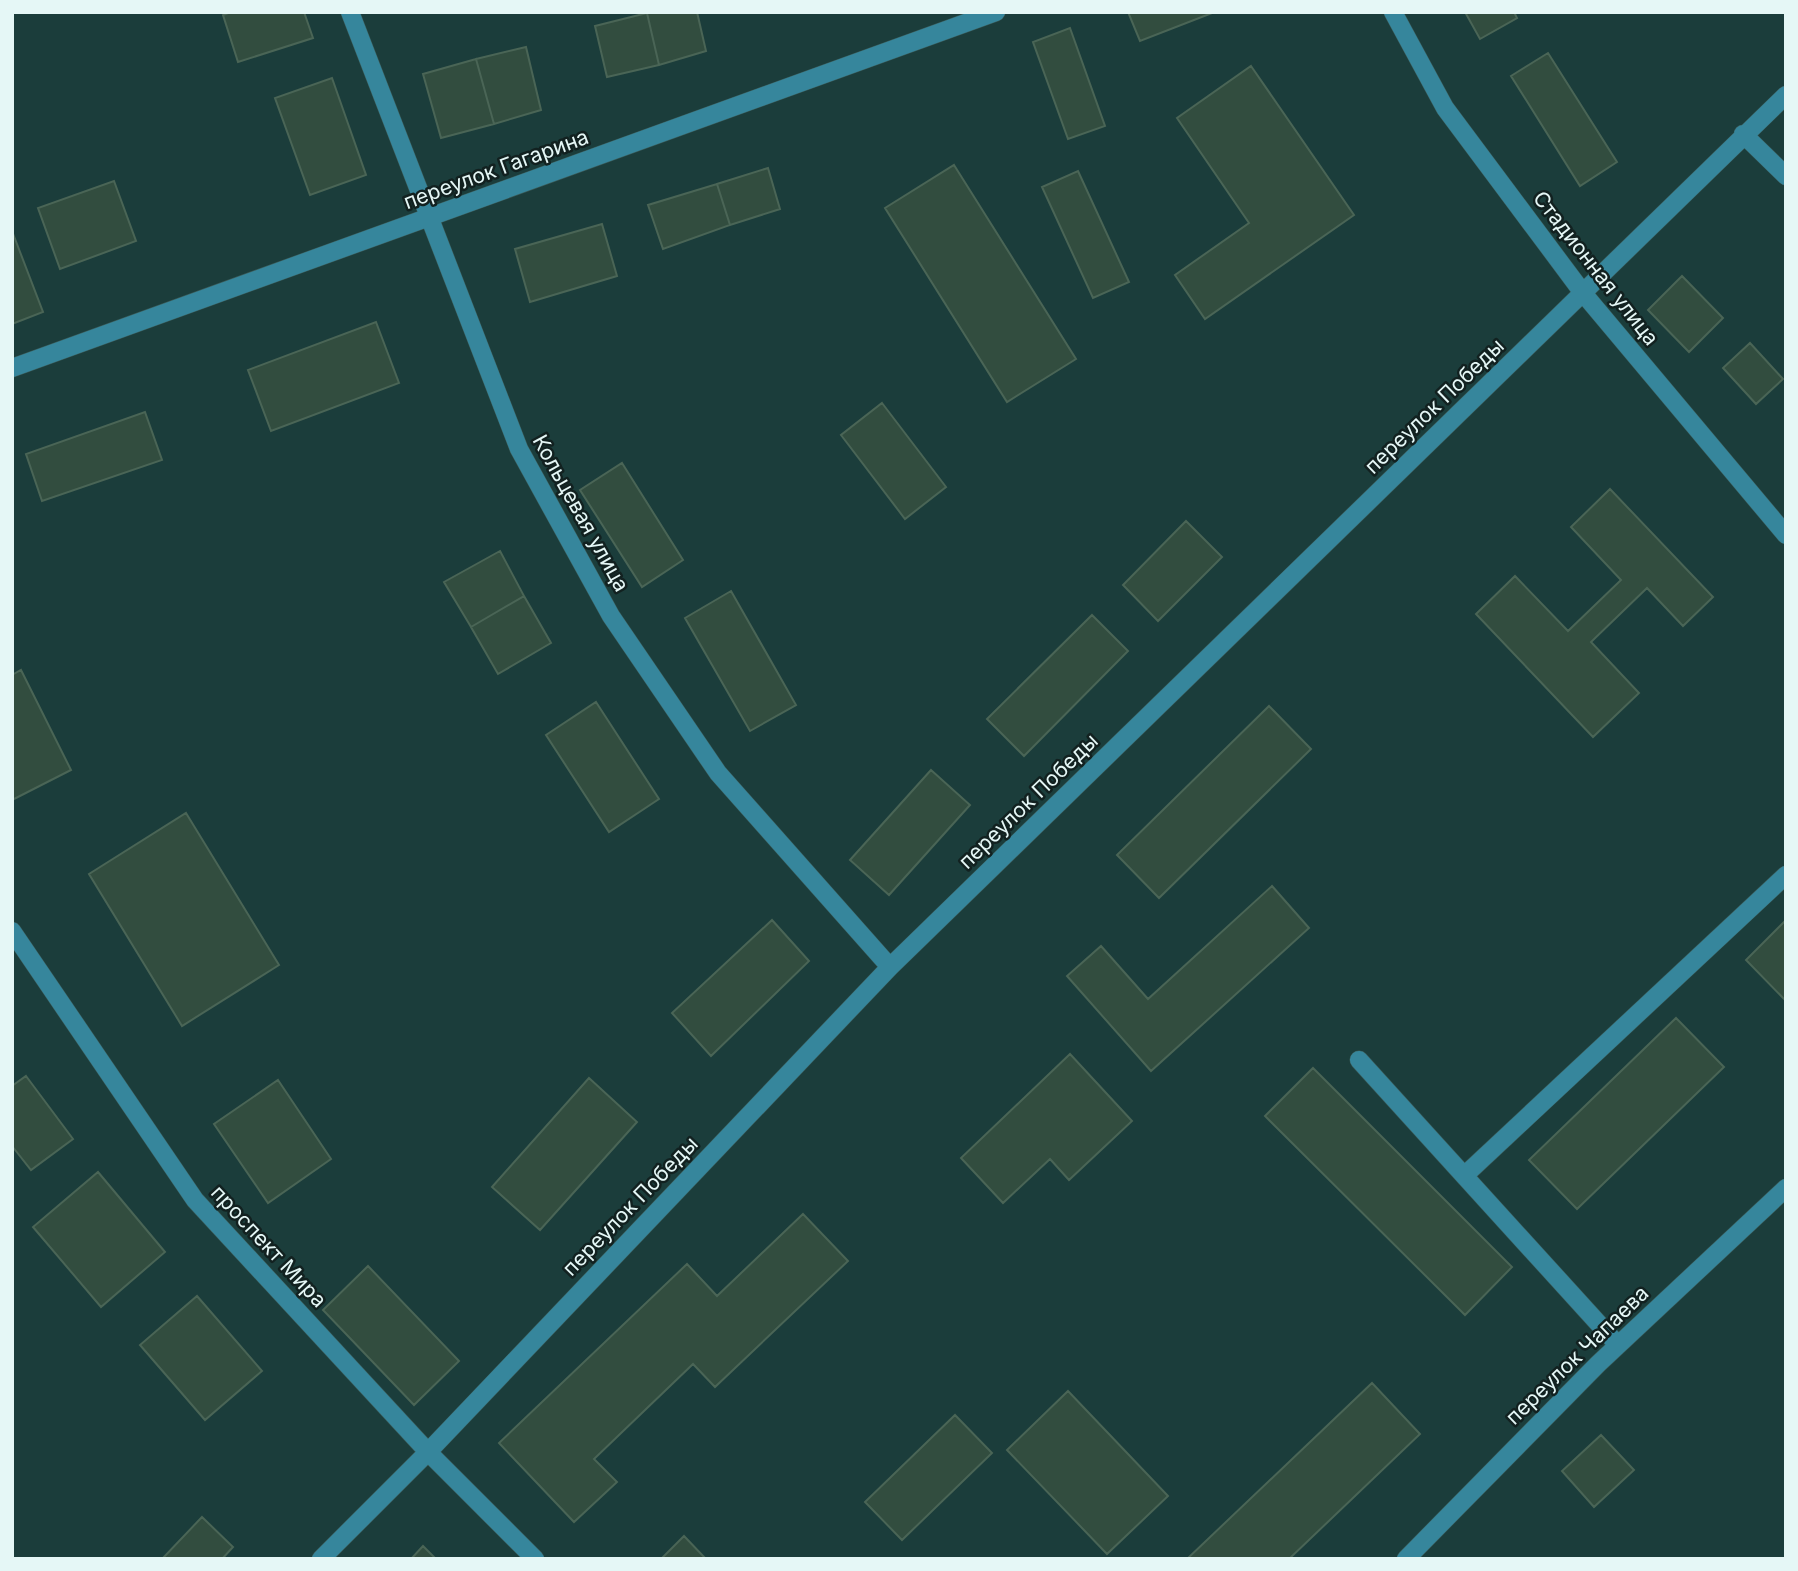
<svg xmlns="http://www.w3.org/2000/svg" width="1798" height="1571" font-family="Inter,sans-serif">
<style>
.building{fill:#324d3f;stroke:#4a6556;stroke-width:2}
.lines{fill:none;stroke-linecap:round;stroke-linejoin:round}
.minor-casing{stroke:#3b5b59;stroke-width:19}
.minor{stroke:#36869c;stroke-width:18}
.labels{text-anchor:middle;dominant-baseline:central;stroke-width:5;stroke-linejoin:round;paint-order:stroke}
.street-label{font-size:21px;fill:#e5f7f6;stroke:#122120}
</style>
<rect width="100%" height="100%" fill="#1b3d3b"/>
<path class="building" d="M231,12H304L313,38L238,62L223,15Z
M697,12L706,51L659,65L647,13Z
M1128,12H1212V13L1140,41Z
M1465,12H1514L1517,18L1480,39Z
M647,13L659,65L607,77L595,26Z
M1070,28L1105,126L1068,139L1033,42Z
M526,47L541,110L494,124L476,59Z
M1548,53L1617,162L1580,186L1511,76Z
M476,59L494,124L441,138L423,74Z
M1251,66L1354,215L1205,319L1175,275L1249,223L1177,118Z
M332,78L366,175L310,195L275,98Z
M954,165L1076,359L1007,402L885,208Z
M768,168L780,209L730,225L717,184Z
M1078,171L1129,282L1093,298L1042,187Z
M114,181L136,241L60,269L38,208Z
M717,184L730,225L663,249L648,205Z
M602,224L617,276L530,302L515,249Z
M12,231L43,312L12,324Z
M1682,276L1723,318L1689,352L1648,310Z
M376,322L399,383L271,431L248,370Z
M1750,343L1783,379L1756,404L1723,368Z
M882,403L946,487L905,519L841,435Z
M145,412L162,460L42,501L26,454Z
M622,463L683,560L642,587L580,490Z
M1610,489L1713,597L1683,626L1647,588L1591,642L1639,693L1593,737L1476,614L1515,576L1568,631L1621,580L1571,527Z
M1186,521L1222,557L1158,621L1123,585Z
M500,551L524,596L471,627L444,582Z
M731,591L796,705L750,731L685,618Z
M524,596L551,643L498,674L471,627Z
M1092,615L1128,651L1024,756L987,719Z
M21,670L71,770L12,800V675Z
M596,702L659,799L609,832L546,735Z
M1269,706L1311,749L1159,898L1117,855Z
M931,770L970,805L889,895L850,860Z
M186,813L279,965L182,1026L89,874Z
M1272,886L1309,928L1151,1071L1067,976L1101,946L1148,999Z
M772,920L809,961L711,1056L672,1013Z
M1786,920V1001L1746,960Z
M1676,1018L1724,1067L1577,1209L1529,1160Z
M1070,1054L1132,1121L1069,1180L1050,1159L1003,1203L961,1158Z
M1313,1068L1512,1267L1465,1315L1265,1116Z
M26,1076L73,1139L31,1170L12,1146V1086Z
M589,1078L637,1122L540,1230L492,1187Z
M278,1080L331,1159L268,1203L214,1124Z
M98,1172L165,1252L101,1307L33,1227Z
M803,1214L848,1261L715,1387L693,1364L594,1459L617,1482L574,1522L499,1443L687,1264L717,1296Z
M368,1266L459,1361L414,1405L323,1310Z
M197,1296L262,1371L205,1420L140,1345Z
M1372,1383L1420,1434L1289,1559H1187Z
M1068,1391L1168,1496L1107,1554L1007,1450Z
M955,1415L992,1453L902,1540L865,1502Z
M1601,1435L1634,1470L1594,1507L1562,1471Z
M202,1517L233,1547L222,1559H162Z
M684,1536L706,1559H661Z
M423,1546L436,1559H411Z"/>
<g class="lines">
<g class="minor-casing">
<path id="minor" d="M350,12L519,449L611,616L718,773L890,967
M1393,12L1445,108L1583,293L1786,535
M1743,134L1786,176
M12,368L996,12
M12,931L195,1200L428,1452L535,1559
M1359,1060L1618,1345
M1465,1175L1786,875
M321,1559L428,1452L890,967L1786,95
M1406,1559L1598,1364L1786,1188"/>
</g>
<use href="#minor" class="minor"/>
</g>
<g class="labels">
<g class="street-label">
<text transform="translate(496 169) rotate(-20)">переулок Гагарина</text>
<text transform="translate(1596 268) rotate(52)">Стадионная улица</text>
<text transform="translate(1434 406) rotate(-44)">переулок Победы</text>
<text transform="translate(581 513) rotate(61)">Кольцевая улица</text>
<text transform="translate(1028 801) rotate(-44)">переулок Победы</text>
<text transform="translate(630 1206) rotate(-46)">переулок Победы</text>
<text transform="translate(269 1246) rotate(47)">проспект Мира</text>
<text transform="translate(1577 1355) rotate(-44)">переулок Чапаева</text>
</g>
</g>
<rect width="1798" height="1571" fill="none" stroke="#e5f7f6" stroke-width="28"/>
</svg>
